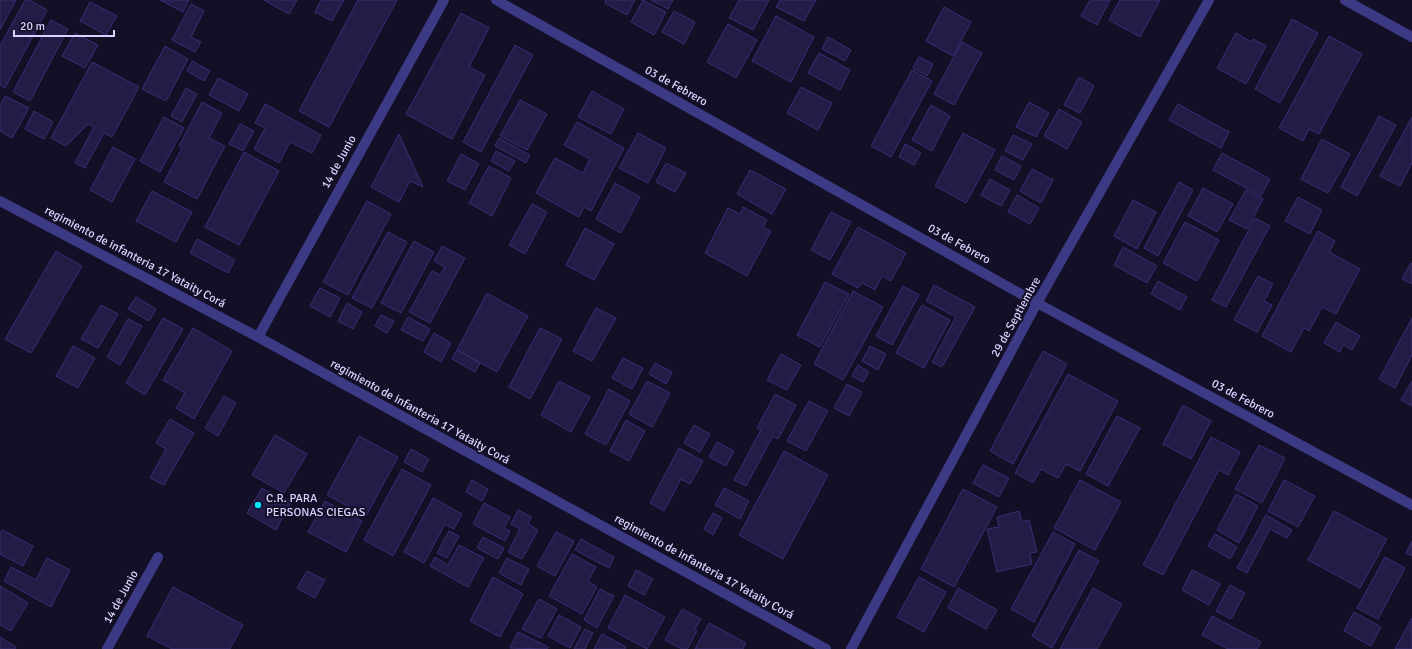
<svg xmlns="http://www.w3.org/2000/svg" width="1412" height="649" font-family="Signika,sans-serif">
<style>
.building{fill:#241b47;stroke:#3b2d73}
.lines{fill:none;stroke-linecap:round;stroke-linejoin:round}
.street{stroke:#3d3a85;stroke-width:10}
.poi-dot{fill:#00e5ff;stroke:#130f26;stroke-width:1.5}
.labels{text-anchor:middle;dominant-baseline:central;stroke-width:4;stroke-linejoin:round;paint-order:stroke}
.street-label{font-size:12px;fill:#d9d4ff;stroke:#130f26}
.poi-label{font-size:12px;fill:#d9d4ff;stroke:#130f26;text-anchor:start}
</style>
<rect width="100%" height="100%" fill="#130f26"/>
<path class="building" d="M0,0H16L0,30Z
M25,0H29L47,10L5,88L0,85V46Z
M160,0H189L183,12Z
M264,0H297L289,14Z
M321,0H344L332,21L315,12Z
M358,0H397L329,127L299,111Z
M606,0H635L627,15L605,3Z
M643,0L666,12L654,35L631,22Z
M651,0H673L668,9Z
M739,0H769L753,30L729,18Z
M780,0H816L804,21L776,7Z
M1090,0H1110L1097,25L1081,16Z
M1120,0H1160L1140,37L1109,20Z
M90,2L117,16L106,35L80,21Z
M191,4L204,11L191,37L201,42L195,52L172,40Z
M944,7L971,22L953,56L926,41Z
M674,11L695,22L684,44L662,32Z
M461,13L489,28L469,67L485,75L452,139L406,114Z
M776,16L814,37L791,82L752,61Z
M1292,19L1318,33L1280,103L1255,89Z
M51,20L68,29L30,101L13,92Z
M728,24L757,40L736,78L707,62Z
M75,33L98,45L85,68L62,56Z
M1236,33L1251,42L1253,39L1266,46L1246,84L1217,68Z
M1329,36L1362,54L1319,134L1309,129L1303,141L1279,128Z
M828,37L851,50L845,61L822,49Z
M962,42L982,53L954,105L934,94Z
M515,45L533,55L481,152L463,142Z
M165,46L188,59L166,101L142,89Z
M819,53L850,70L840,90L808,73Z
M919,57L933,64L927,76L913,68Z
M192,61L210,71L204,81L187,71Z
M92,62L139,87L112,137L104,133L85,168L75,163L94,127L88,124L66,146L51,138Z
M912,70L932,81L891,157L871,146Z
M1079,77L1094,86L1080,113L1064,105Z
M218,78L248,94L239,111L209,95Z
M801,87L832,103L818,130L787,113Z
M186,88L197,94L182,122L171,116Z
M592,91L624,109L611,134L578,117Z
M5,96L29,108L12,138L0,131V106Z
M520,100L547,114L527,150L500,136Z
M202,102L222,113L209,138L225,146L197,199L164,182L182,148L179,146Z
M1029,102L1049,113L1036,137L1016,127Z
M265,104L321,135L312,153L290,142L279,163L254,149L265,128L255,123Z
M1178,104L1229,132L1221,148L1169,120Z
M931,105L950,116L932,151L912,140Z
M1059,109L1082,122L1067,149L1044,136Z
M34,111L53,122L44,139L25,129Z
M1379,116L1396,125L1357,196L1341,187Z
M164,117L184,128L160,172L140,161Z
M1412,117V163L1400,186L1380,176Z
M577,122L624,148L591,211L584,207L579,217L536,193L555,158L583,173L590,159L564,145Z
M240,124L254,131L243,151L229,144Z
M638,133L666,148L648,183L619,168Z
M963,133L995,150L966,203L935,186Z
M399,134L423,187L410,181L399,202L371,187Z
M1013,135L1032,144L1023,160L1005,151Z
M499,138L530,155L526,163L495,146Z
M1322,139L1350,154L1328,193L1301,179Z
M905,144L921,153L914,165L899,157Z
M113,147L135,159L112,202L90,190Z
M496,151L515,161L509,171L491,161Z
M244,152L279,171L239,245L205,227Z
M1222,153L1270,179L1261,196L1213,170Z
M461,154L479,164L465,190L447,181Z
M1002,156L1021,166L1014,180L995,170Z
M666,163L686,173L675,192L656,182Z
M489,166L511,178L492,216L469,203Z
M1032,169L1053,180L1041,203L1020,191Z
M750,170L786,189L772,214L737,194Z
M990,179L1010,190L1001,206L981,195Z
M1179,182L1193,190L1158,256L1144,248Z
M615,183L640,197L621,233L596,219Z
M1203,188L1233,204L1217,232L1188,216Z
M1246,190L1263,199L1247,229L1229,220Z
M152,191L192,212L176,242L136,221Z
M1017,195L1039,208L1030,224L1008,212Z
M1298,197L1322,210L1310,234L1285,221Z
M1133,200L1156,212L1137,249L1114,236Z
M367,201L391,214L348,295L323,282Z
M532,204L547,212L525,254L509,245Z
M743,207L767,220L763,227L771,231L747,276L705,253L728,208L740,214Z
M831,212L851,222L830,260L811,250Z
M1255,218L1270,226L1226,307L1212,300Z
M1185,222L1219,240L1197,281L1163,263Z
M858,227L906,253L891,281L882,276L875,290L862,283L858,288L832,274Z
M585,228L614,244L594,280L566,265Z
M1318,231L1335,241L1329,252L1360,269L1336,314L1322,307L1309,331L1304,328L1291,352L1262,336Z
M388,232L407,242L372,308L352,298Z
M197,239L235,260L228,273L190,253Z
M414,241L434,252L401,313L381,303Z
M442,246L465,258L430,323L409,312L432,271L440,275L445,267L434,261Z
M1123,247L1157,266L1147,283L1114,265Z
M56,251L82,266L31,353L5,339Z
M1411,263L1412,264V284L1402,279Z
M1258,276L1273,284L1264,301L1272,305L1257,332L1234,320Z
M1158,281L1187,297L1180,310L1151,294Z
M825,282L849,294L820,347L797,335Z
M934,285L975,307L942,367L932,362L956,317L926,301Z
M903,286L919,295L892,345L876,336Z
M320,288L340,298L330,317L310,306Z
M853,291L883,307L843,380L814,364Z
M487,293L528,316L497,372L457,350Z
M136,297L156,309L149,321L128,309Z
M347,303L362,312L353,329L338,321Z
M101,305L118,314L98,348L81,339Z
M922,305L950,320L924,368L896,353Z
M596,308L616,318L592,361L573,351Z
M381,315L394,321L387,333L375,326Z
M408,317L430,329L423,341L401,330Z
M163,318L183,329L145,395L126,383Z
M1412,318V355L1395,388L1379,379Z
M128,319L142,326L120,365L107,357Z
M1336,322L1360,336L1352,350L1343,345L1340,352L1324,343Z
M193,328L232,351L194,419L176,408L185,393L163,380Z
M540,328L562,339L530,399L509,387Z
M434,333L451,343L441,362L424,352Z
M73,346L95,358L78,388L56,376Z
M870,346L886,354L878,370L862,361Z
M457,350L480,363L475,372L452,359Z
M1043,351L1067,364L1013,464L990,451Z
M781,354L801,365L787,390L767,380Z
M623,358L643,368L632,389L612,378Z
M655,363L672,372L666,384L649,374Z
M858,365L869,372L863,382L852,376Z
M1068,374L1118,401L1080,471L1066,464L1058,478L1041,469L1033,483L1015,473Z
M559,381L590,397L571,432L541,415Z
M647,381L670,393L652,427L629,414Z
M1412,381V406L1401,400Z
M847,384L862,392L849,416L834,408Z
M609,389L630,401L606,445L585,434Z
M775,394L796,405L778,439L773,436L746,486L734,480L761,430L757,428Z
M224,396L236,403L218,436L205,428Z
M809,401L828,411L806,451L787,441Z
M1183,405L1211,421L1191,459L1163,444Z
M1117,416L1140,428L1108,486L1086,474Z
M170,419L194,433L164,485L150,478L166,449L156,443Z
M626,420L645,431L629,461L610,451Z
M694,425L710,434L700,452L684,443Z
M275,435L307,454L284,493L252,475Z
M359,436L398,457L366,516L327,495Z
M1211,437L1240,452L1228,475L1219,470L1163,575L1143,565Z
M717,442L734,451L726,466L709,457Z
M1259,445L1285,458L1262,503L1235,489Z
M679,448L703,461L690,484L681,479L664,511L650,503Z
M411,449L429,459L422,472L404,462Z
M784,451L828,475L783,559L739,535Z
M983,465L1009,478L999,497L973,483Z
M402,469L431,485L393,556L364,540Z
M472,480L488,489L482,501L466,492Z
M1080,480L1121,502L1095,550L1054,528Z
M1284,480L1315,496L1298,527L1268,511Z
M262,488L290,504L276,530L247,513Z
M724,488L749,501L740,519L715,505Z
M963,489L997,507L954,587L921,569Z
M1236,494L1258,506L1239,543L1217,530Z
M433,498L462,514L454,529L445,524L424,563L404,552Z
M325,501L362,521L346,552L308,532Z
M484,503L510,517L504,528L510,531L505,541L473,524Z
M518,510L531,517L528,524L538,530L522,559L508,552L520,529L511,524Z
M1019,511L1022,522L1029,520L1037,552L1030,553L1032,564L997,572L987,529L999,527L997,517Z
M1334,511L1387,539L1360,588L1308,560Z
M713,513L722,518L713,535L704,529Z
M1266,515L1292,530L1287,538L1270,529L1247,573L1237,568Z
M2,530L33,546L23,566L0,554V533Z
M449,531L459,536L447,558L437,553Z
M556,532L574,541L555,576L537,566Z
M1053,532L1075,544L1034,622L1011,609Z
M1215,534L1237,547L1230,559L1208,546Z
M483,537L504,548L498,559L477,548Z
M581,539L614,557L609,568L575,550Z
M1412,541V556L1406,553Z
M459,545L484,558L468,587L430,566L435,557L448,565Z
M1079,550L1099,561L1052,648L1032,636Z
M572,554L596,567L588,581L597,587L582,614L549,596Z
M1385,557L1405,568L1378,619L1357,608Z
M47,558L70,570L51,607L4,581L11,567L36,580Z
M507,558L529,569L521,585L499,573Z
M636,570L653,579L644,595L628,586Z
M1192,570L1220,584L1209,605L1182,590Z
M307,571L325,580L315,598L297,588Z
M493,577L523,594L500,637L470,621Z
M919,577L946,592L924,632L897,617Z
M1230,585L1245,593L1231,619L1216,611Z
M0,586L28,603L11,631L0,625Z
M173,587L243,625L230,649H172L147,636Z
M958,588L997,610L986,629L948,608Z
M1093,588L1122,604L1097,649H1060Z
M600,589L614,596L597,628L584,620Z
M625,595L665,617L647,649L608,628Z
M539,599L557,609L541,638L522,629Z
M682,609L701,619L695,629L697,631L687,649H682L665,640Z
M1354,612L1381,627L1371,646L1344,631Z
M559,615L581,627L570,648L548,636Z
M1212,616L1261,642L1257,649H1228L1202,635Z
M1412,618V649H1395Z
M709,623L746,643L743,649H695Z
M585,629L593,633L585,649H574Z
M518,632L548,647L547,649L510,648Z
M602,634L626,647L625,649H594Z
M0,637L16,647L15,649H0Z"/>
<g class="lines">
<path class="street" d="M496,0L1037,303L1412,505
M1345,0L1412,37
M0,201L258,337L826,649
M258,337L444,0
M107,649L158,557
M851,649L1037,303L1209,0"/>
</g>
<circle class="poi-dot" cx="258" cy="505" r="4"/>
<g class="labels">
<g class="street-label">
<text transform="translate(676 86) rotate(29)">03 de Febrero</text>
<text transform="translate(339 162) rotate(-61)">14 de Junio</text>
<text transform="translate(959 244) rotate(29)">03 de Febrero</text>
<text transform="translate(135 257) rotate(28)">regimiento de infanteria 17 Yataity Corá</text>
<text transform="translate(1016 317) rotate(-61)">29 de Septiembre</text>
<text transform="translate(1243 399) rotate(28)">03 de Febrero</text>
<text transform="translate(420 412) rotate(29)">regimiento de infanteria 17 Yataity Corá</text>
<text transform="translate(704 567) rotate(29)">regimiento de infanteria 17 Yataity Corá</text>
<text transform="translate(121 597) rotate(-61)">14 de Junio</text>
</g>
<g class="poi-label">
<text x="266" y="498">C.R. PARA<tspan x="266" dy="14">PERSONAS CIEGAS</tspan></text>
</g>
</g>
<path d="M14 30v6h100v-6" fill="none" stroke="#d9d4ff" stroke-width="2"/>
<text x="20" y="30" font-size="12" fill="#d9d4ff" stroke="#130f26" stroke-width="3" paint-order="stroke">20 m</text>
</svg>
